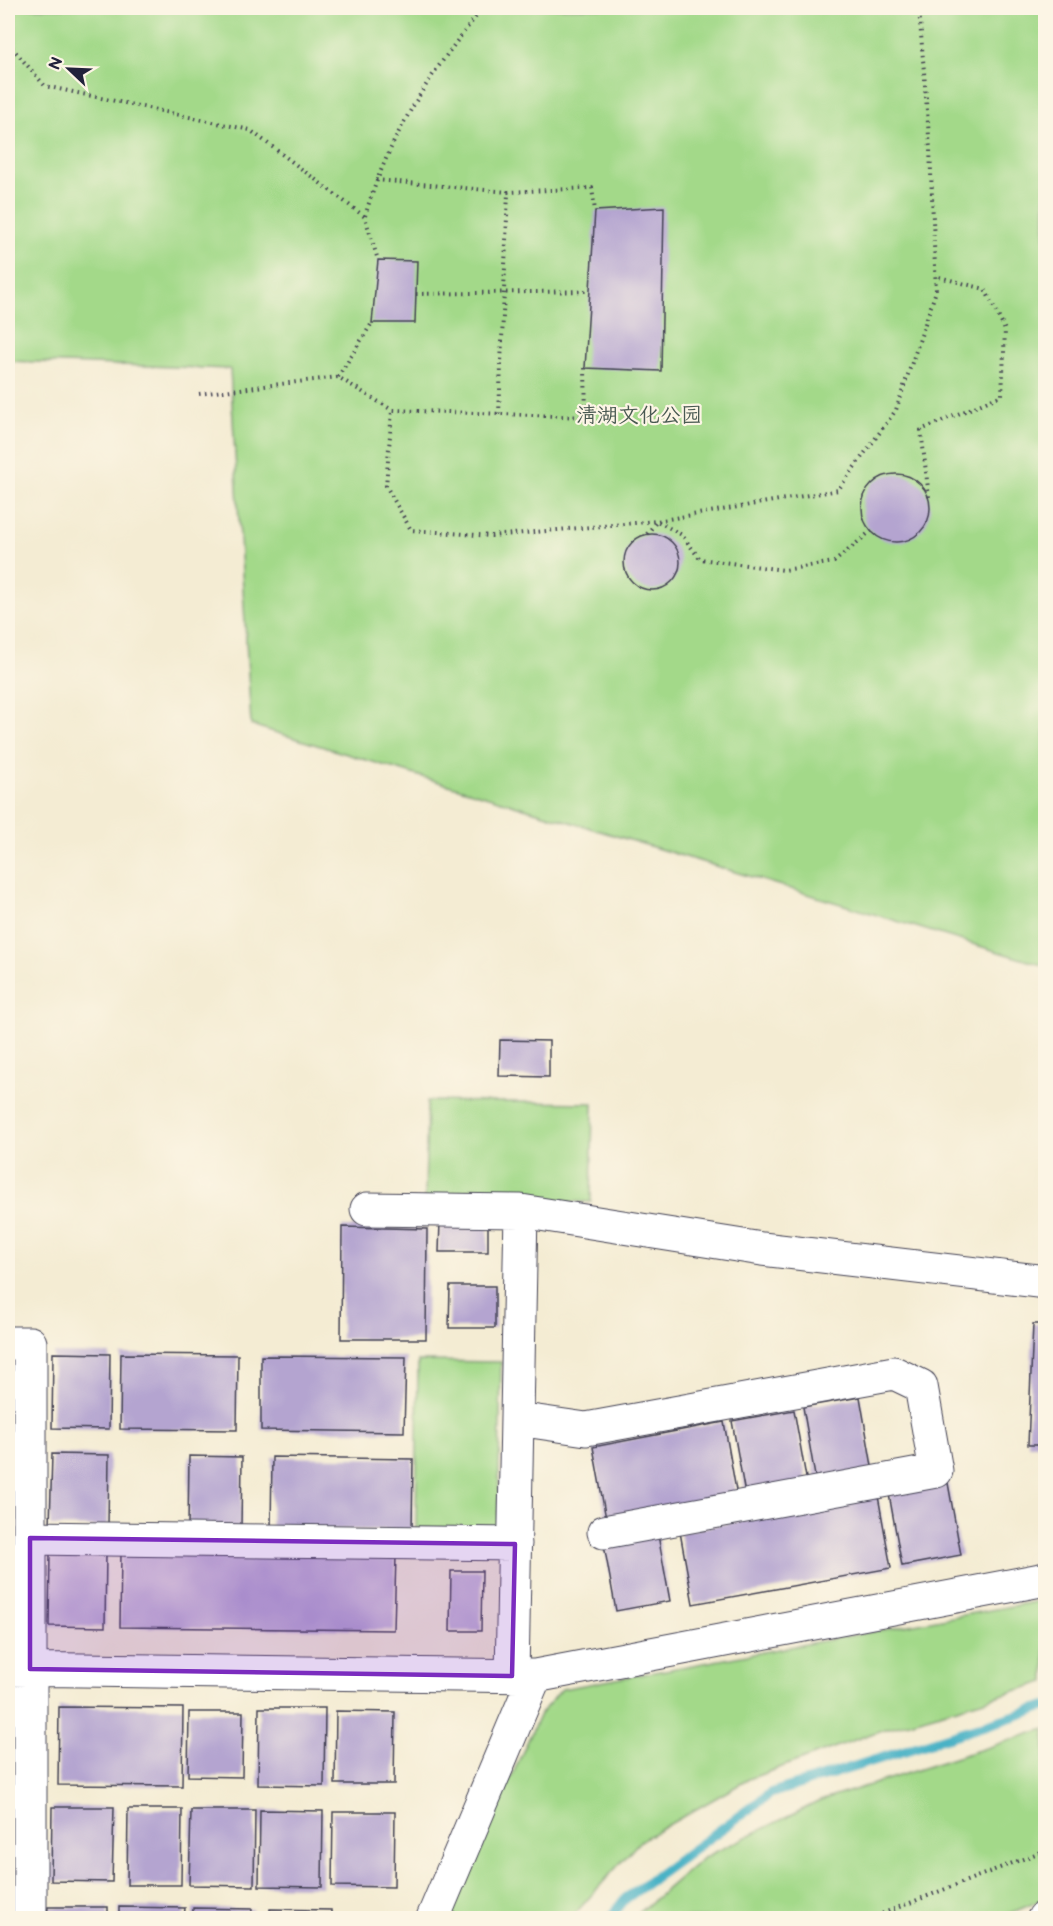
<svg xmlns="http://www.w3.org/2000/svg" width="1053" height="1926" font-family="'Balsamiq Sans','LXGW WenKai TC',sans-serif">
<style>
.green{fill:#a3d989;stroke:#627e62;stroke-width:1.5}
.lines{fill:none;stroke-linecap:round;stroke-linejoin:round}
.stream{stroke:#48b2c6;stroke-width:10}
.building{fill:#b4a4d0}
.minor-casing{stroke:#424052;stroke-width:35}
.tertiary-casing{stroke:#424052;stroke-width:35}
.path{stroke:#424052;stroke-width:4;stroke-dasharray:1.5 4.5;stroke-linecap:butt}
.minor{stroke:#fff;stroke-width:33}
.tertiary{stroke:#fff;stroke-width:33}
.marked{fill:#7b2cbf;fill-opacity:0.2;stroke:#7b2cbf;stroke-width:4.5;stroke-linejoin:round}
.labels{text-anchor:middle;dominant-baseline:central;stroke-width:4.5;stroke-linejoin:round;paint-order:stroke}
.park-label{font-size:21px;fill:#495952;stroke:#fcf5e5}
</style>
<rect width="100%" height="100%" fill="#fcf5e5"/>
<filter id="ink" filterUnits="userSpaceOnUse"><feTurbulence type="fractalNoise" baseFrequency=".0167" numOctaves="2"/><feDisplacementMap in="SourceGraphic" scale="12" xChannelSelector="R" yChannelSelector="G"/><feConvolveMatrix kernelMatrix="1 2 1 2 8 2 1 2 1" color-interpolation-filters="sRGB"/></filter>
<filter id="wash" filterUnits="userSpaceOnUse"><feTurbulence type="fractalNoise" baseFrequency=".008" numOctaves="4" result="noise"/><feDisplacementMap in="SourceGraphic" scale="24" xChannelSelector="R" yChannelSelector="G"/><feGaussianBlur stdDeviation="1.35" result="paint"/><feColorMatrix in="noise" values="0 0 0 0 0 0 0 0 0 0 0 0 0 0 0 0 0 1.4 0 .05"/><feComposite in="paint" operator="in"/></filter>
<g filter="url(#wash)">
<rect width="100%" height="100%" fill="#f4ecd3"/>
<path class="green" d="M8,8H1045V966L251,725L230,369L8,361Z
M427,1101L593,1103L591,1202L425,1200Z
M418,1361L501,1362L498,1529L416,1528Z
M1045,1600V1682L879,1731L749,1779L640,1841L571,1918H447L540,1714L562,1689Z
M1045,1729V1899L998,1918H633L703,1858L820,1801Z"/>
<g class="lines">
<path class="stream" d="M610,1918L625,1899L771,1793L1046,1706"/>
</g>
<g id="blocks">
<path class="building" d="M664,207L661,371L585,368L595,211Z
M378,260L417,261L415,323H372Z
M862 508a34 34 0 1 1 68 0a34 34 0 1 1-68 0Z
M624 562a28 28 0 1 1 56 0a28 28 0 1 1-56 0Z
M500,1040L549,1041V1077L499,1076Z
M440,1221L488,1222V1252H439Z
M342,1227L427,1229L426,1339H341Z
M450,1286H495V1328H449Z
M1033,1324H1046V1445H1028Z
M53,1353L110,1354L109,1429L52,1428Z
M121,1354L238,1355L237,1430L120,1429Z
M261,1356L406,1357L404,1432L261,1430Z
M860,1397L873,1472L816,1482L803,1407Z
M794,1410L807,1483L745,1494L732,1421Z
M724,1422L737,1496L606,1519L593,1447Z
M52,1454L109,1455L108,1527L50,1526Z
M189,1456L242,1457L241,1529L188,1528Z
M272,1457L413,1459L412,1530L271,1529Z
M948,1483L961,1555L902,1566L889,1494Z
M878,1496L891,1568L693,1604L680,1532Z
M658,1535L670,1601L616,1611L604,1545Z
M50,1551L106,1552L105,1627L49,1626Z
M121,1552L396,1555L394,1630L120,1627Z
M451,1571H482L481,1631H450Z
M59,1707L183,1708L182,1786L58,1785Z
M259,1708H325L324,1786L258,1785Z
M336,1711L395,1712L394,1784H335Z
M189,1712H243L242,1777L188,1776Z
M52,1807H114L112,1882L51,1881Z
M128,1809H182L181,1885H127Z
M191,1810H255L254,1886L189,1885Z
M260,1810L323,1811L322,1887L259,1886Z
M333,1812H395L394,1887L332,1886Z
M48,1907H108V1918H47Z
M119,1907L185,1908L184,1918H119Z
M193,1908L252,1909L251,1918H193Z
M270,1909L331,1910V1918H269Z"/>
</g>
</g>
<g filter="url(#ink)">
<use href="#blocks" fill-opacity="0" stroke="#424052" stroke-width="1.5"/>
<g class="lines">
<g class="minor-casing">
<path id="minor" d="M367,1209L521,1211L762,1249L1046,1282
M8,1343H30V1918
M517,1419L586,1429L894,1373L921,1386L936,1471L604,1532
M30,1538L515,1544
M9,1669L535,1676
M512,1676L521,1211
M433,1918L535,1676L1046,1579"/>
</g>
<g class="tertiary-casing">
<path id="tertiary" d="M1044,1918H1046"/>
</g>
<path class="path" d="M8,43L45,86L250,130L365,217L378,260
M376,180L508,192
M365,216C389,135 430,73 483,8
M416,294L590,291
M585,368L586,417L392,410L386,486L411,530L491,536L657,521L838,490L896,410L936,291L930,149L919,8
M338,377L372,323
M199,394L338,377L392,410
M499,414L508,192L592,188L595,211
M929,497L921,430L1002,395L1005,330L985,289L935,276
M647,534L657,521L682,535L700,559L784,570L834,562L871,531
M871,1918L1046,1850"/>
<use href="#minor" class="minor"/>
<use href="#tertiary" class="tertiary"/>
</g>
</g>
<path class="marked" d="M30,1538L515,1544L512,1676L30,1669Z"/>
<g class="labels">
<g class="park-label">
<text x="639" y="415">清湖文化公园</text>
</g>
</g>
<rect width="1053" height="1926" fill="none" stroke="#fcf5e5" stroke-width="30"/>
<g transform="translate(69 69) rotate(293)" stroke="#fcf5e5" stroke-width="4.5" paint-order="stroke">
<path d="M0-4.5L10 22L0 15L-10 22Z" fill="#22223b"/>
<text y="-9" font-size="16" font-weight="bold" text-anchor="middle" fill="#22223b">N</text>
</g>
</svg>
